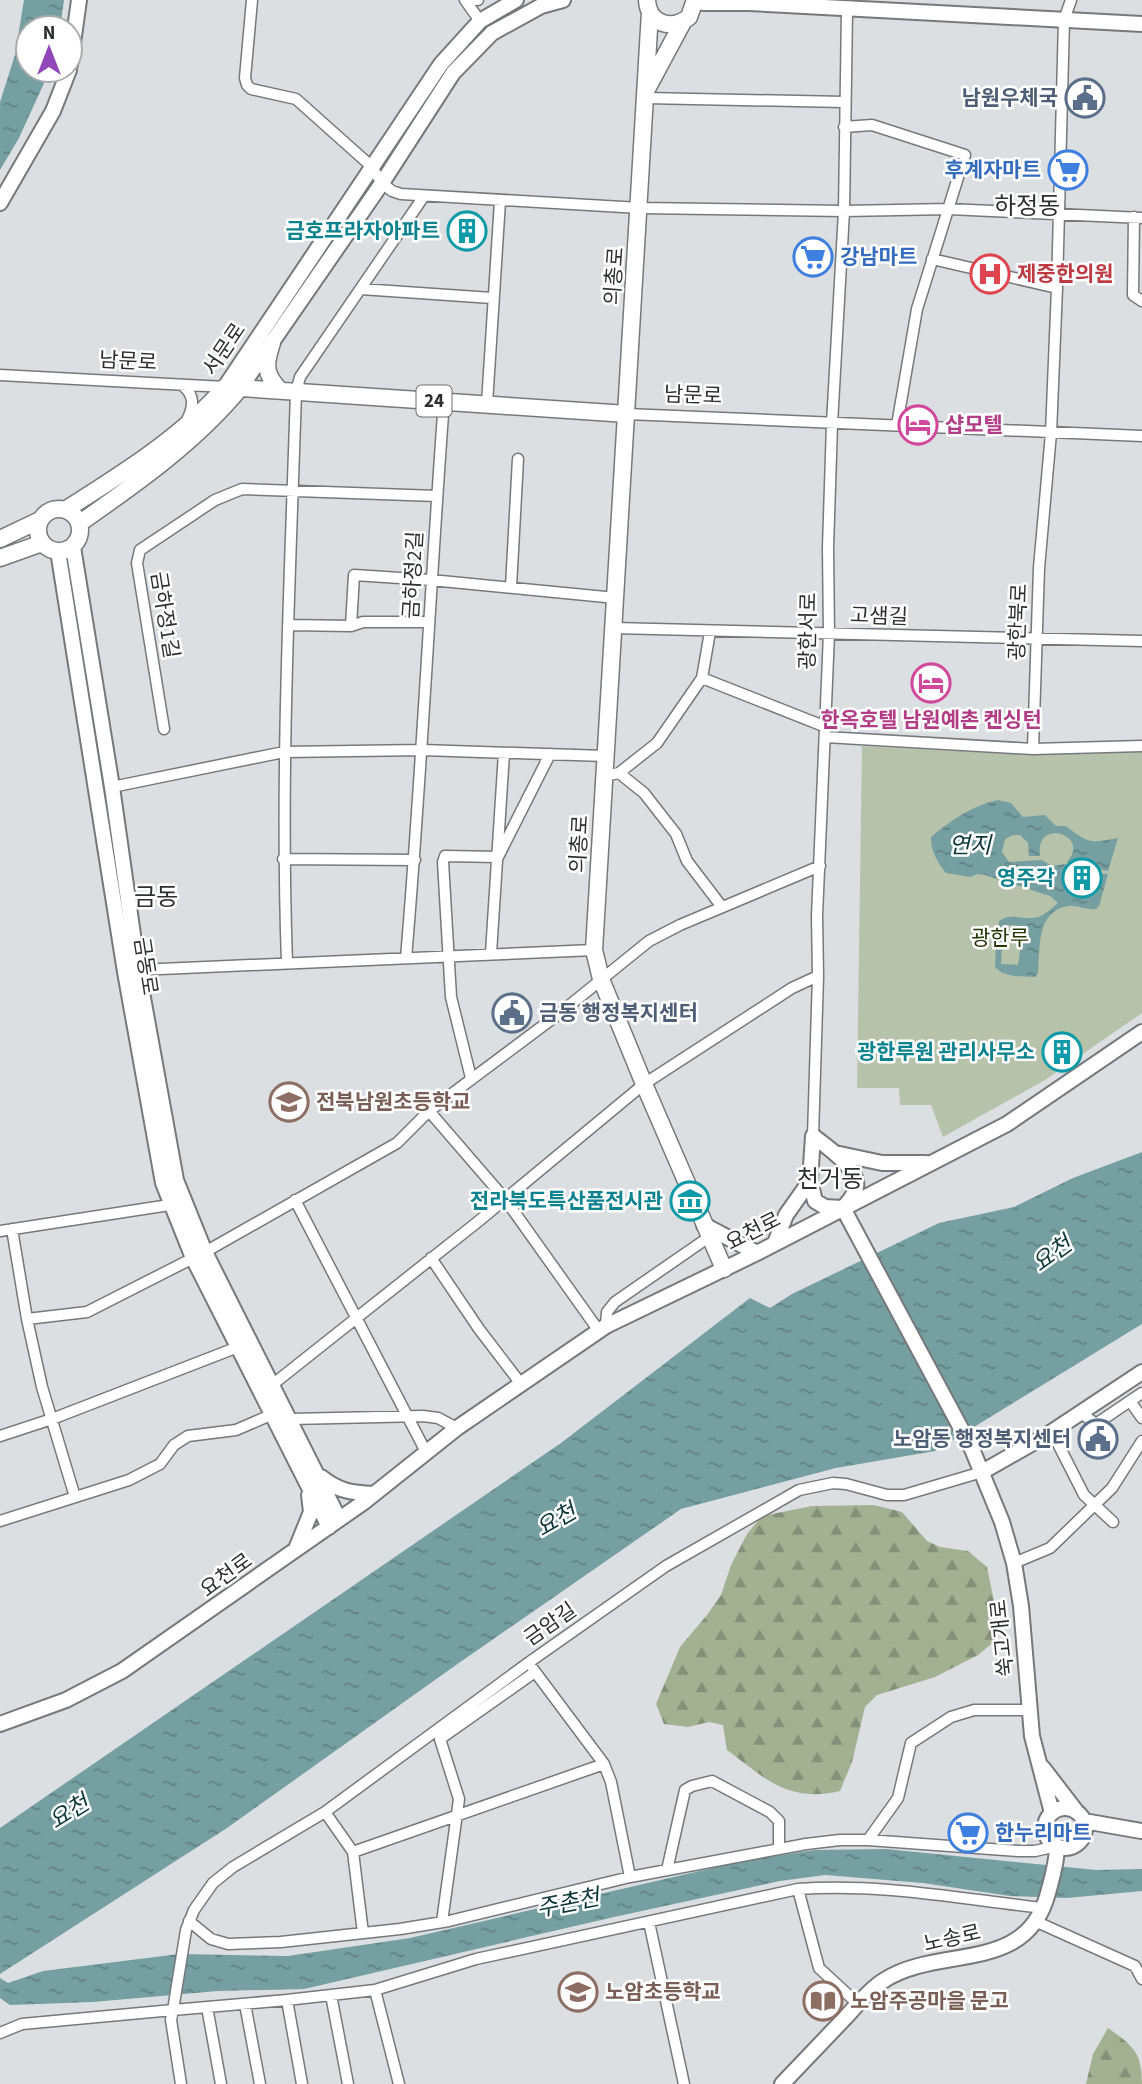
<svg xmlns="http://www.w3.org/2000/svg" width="1142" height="2084" font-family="'Source Sans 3','Noto Sans KR',sans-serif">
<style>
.forest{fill:url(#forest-firs)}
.park{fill:#b6c2a9}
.water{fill:url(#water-ripples)}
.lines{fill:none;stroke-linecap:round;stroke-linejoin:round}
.street-casing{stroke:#76797b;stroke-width:13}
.secondary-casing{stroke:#76797b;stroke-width:18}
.primary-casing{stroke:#76797b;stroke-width:19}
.street{stroke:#fff;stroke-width:10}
.secondary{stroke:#fff;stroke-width:14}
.primary{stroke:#fff;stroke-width:16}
.labels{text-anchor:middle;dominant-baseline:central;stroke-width:5;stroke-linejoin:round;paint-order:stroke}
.shield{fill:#fff;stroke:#6d6d6e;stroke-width:2}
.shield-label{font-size:19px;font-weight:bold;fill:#2e2f30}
.service-label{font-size:21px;font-weight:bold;fill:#4e5e75;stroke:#fff;text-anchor:end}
.shop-label{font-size:21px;font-weight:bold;fill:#366cbe;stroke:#fff;text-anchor:start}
.culture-label{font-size:21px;font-weight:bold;fill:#0d838f;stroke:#fff;text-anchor:end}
.health-label{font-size:21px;font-weight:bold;fill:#be3a42;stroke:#fff;text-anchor:start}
.street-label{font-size:21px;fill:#2e2f30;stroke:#fff}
.hotel-label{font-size:21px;font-weight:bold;fill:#b23c85;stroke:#fff;text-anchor:start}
.park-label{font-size:21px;fill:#243604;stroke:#fff}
.education-label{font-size:21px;font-weight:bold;fill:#785e54;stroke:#fff;text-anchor:start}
.water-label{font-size:23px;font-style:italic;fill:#0d3739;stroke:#fff}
.quarter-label{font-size:24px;fill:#2e2f30;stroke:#fff}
</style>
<defs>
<pattern id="forest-firs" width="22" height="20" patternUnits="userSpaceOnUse" patternTransform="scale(1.75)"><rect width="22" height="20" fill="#a3b192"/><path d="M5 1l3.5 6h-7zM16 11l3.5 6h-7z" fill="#859078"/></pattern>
<pattern id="water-ripples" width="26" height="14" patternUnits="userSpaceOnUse" patternTransform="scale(1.75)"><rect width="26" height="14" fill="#759fa1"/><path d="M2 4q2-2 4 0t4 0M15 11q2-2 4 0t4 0" fill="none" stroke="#608284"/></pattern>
</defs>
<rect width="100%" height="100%" fill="#dcdfe1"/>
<path class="forest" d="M874,1505L902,1512L927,1541L940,1547L968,1551L987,1567L998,1621L996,1640L978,1655L935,1677L877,1695L865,1707L852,1762L840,1791C788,1803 766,1779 727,1750L723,1725L709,1722L688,1727L664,1724L656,1704L680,1647L707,1615L721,1595L731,1565L747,1534L762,1516L812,1506Z
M1108,2028C1133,2046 1142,2052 1142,2084H1086L1093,2054Z"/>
<path class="park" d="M862,746L1033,755L1142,752V1013L1045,1080L943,1137L931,1105H900L899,1088H857Z"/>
<path class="water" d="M24,0H64L60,28H28V70H50L19,138L0,170V102L15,55Z
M998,800L1011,803L1023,817L1045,815L1056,826H1066C1089,844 1089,843 1118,838L1108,871C1096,869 1082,860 1070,865L1067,862C1092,834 1034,817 1040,856H1029L1028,843L1020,835H1013L1005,839L1002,852L1009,862L1042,860L1052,866L1065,864L1068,867L1062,876C1066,886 1076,892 1086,891L1094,873L1108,874L1099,906L1096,909C1086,910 1077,905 1068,906C1036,911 1040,949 1038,973L1035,977C1021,976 1005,978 995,967L996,947L1002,948L1001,964L1018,965L1020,950H1022L1021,926L1004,925L1002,942L996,941L999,921C1011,912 1026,921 1039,917C1046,914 1053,907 1058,903L1050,896L985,875L977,874L971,877L946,873C938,864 930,849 931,837C950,821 973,805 998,800Z
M1142,1152V1324L935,1451L836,1468L681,1509L456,1665L227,1828L0,1974V1828L561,1443L750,1298L770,1308L792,1294L939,1223L1014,1207L1073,1178Z
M886,1849L1096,1870L1142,1869V1891L1067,1898L1010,1896L923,1883L825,1875L780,1881L614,1917L304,1989L218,1991L93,2002L10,2005L0,1998V1978L8,1983L43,1971L179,1954L288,1956L410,1938L743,1861L814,1850Z"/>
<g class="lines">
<g class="street-casing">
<path id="street" d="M252,0L245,78L247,85L251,89L296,99L371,166L382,183L392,191L401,194L640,208L844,211L949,209L1142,218
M465,0L480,21
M476,0H478
M646,98L844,102
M844,127L872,125L965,155L917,309L897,425
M1134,217L1133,295L1142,301
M932,259L1057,288
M361,289L492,298
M0,375L225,387
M182,385C195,395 194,406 187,420
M487,404L500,201
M627,414L1142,436
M511,587L518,459
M289,625L351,626L363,622H429
M351,626L354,575L431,580L616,598
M614,628L1142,641
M702,678L826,727
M164,729L137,563L140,550L215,500L242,489L437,496
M825,737L1033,749L1039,568L1051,433L1057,288L1064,20L1071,0
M1033,749L1142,746
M619,773L657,743L702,678L710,632
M604,776L619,773L644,793L676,834L687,861L722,907
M112,787L284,752L422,750L605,756
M283,859L415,860
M491,953L504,753
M406,958C422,772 430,587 444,401
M287,962C280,772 290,582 296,392L300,377L424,196
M138,970L594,950
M471,1078L451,997L443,862L445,856L498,857L550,754
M429,1111L505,1199L599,1331
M813,1136L818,976L817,916L829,634L828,548L832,424L844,211L847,10
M295,1200L426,1452
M12,1229L27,1319L42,1387L75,1497
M0,1231L176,1204
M431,1258L479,1329L521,1384
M27,1319L87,1312L205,1252L397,1143L429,1111L560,1013L649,941L680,925L820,866
M606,1326L607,1312L615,1302L709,1237
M272,1385L480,1220L644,1084L792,988L818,976
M1130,1401L1142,1418
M1081,1413L1096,1424L1142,1393
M291,1419L423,1416L438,1418L457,1428
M1052,1432L1084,1495L1113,1522
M0,1436L52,1419L238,1347
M0,1521L129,1480L160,1464L174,1445L188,1436L236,1430L273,1414
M1014,1563L1050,1548L1112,1488L1142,1441
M533,1669L604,1764L611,1782L630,1877
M325,1812L353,1852L363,1933
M868,1840L898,1798L911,1743L951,1717L974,1710H1029
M353,1852L604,1764
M667,1870L685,1790L692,1786L712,1781L770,1812L779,1821V1848
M798,1889L819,1968L858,2004
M189,1921L211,1939L228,1944L281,1942L400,1929L449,1921L630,1877L806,1844L840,1840H868L1018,1851H1035L1057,1846
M442,1922L459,1799L440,1739L535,1672
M649,1922L684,2084
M1037,1922L1135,1966L1142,1979
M375,1990L399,2084
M331,1995L348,2084
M287,2000L302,2084
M245,2004L260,2084
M207,2007L221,2084
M0,2033L22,2024L173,2010L186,1930L194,1910L213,1883L233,1867L325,1812L528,1663L666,1566L799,1490L833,1483L846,1484L887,1495H904L982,1472
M181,2084L171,2020L173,2010L287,2000L375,1990L476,1959L798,1889C880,1883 962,1899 1043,1908"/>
</g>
<g class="secondary-casing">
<path id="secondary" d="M703,3H749L1142,24
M70,65L79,0
M0,203L53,111L69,70
M225,387L441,64L480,21L516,0
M241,387L382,183L453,73L492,33L541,6L563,0
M73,547L112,787L138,970L176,1180L205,1252L339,1519
M58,551L125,972L163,1183L193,1258L329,1527
M813,1136L810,1181L815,1201L825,1207L842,1208
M813,1136C826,1146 860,1169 856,1187C855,1195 849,1201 844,1207
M835,1153L882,1163H926
M843,1208L972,1449L1002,1522L1014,1563L1021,1606L1032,1736L1052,1813
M704,1225L757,1253
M775,1243L786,1215L810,1181
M982,1472L1047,1435L1142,1372
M321,1477C338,1491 352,1493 374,1494
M296,1549L311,1512L309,1495
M0,1724L66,1700L122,1671L364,1502L457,1428L606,1326L757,1253L1007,1124L1142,1032
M1043,1768L1076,1811
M1045 1828a20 20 0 1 1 40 0a20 20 0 1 1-40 0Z
M1084,1821L1141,1831
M782,2084C803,2062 824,2040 845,2018C857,2005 869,1990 883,1981C939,1944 1026,1976 1048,1893C1052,1878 1057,1863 1057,1846"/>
</g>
<g class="primary-casing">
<path id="primary" d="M647,0C648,24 672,31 689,17L695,0
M650,12L594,950L601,979L644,1084L724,1269
M647,89L683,22
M272,343C265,364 264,374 280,390
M38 530a21 21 0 1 1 42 0a21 21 0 1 1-42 0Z
M65,510C120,475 182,437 225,387L627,414
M80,523C137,483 196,442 241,387
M0,539L40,520
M0,558L42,543"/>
</g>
<use href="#street" class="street"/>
<use href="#secondary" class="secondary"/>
<use href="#primary" class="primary"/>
</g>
<defs>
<g id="civic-ring" transform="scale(2.0125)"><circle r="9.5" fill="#fff" stroke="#5c6f8a" stroke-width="1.5"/><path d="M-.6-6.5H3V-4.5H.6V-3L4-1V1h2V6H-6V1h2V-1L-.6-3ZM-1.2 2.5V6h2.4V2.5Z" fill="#5c6f8a"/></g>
<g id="supermarket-ring" transform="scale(2.0125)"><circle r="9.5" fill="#fff" stroke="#3f7fe0" stroke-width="1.5"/><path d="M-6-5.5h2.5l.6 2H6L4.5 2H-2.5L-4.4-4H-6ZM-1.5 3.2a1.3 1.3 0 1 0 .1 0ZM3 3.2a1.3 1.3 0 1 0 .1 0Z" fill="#3f7fe0"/></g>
<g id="building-ring" transform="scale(2.0125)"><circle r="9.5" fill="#fff" stroke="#0f9aa8" stroke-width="1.5"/><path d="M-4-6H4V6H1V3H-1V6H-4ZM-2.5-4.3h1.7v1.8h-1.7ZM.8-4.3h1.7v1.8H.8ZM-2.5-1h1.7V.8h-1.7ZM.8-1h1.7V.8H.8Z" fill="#0f9aa8"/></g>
<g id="hospital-ring" transform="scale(2.0125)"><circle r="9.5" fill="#fff" stroke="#e0444e" stroke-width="1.5"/><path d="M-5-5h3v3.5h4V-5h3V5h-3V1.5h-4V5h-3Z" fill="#e0444e"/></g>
<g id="hotel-ring" transform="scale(2.0125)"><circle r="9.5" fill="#fff" stroke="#d1479c" stroke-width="1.5"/><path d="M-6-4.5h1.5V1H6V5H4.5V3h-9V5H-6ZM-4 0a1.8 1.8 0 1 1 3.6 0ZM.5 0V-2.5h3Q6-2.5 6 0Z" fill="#d1479c"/></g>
<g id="school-ring" transform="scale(2.0125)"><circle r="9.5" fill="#fff" stroke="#8d6e63" stroke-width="1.5"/><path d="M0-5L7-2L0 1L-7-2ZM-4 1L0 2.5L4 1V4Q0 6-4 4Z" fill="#8d6e63"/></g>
<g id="museum-ring" transform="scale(2.0125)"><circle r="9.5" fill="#fff" stroke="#0f9aa8" stroke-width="1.5"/><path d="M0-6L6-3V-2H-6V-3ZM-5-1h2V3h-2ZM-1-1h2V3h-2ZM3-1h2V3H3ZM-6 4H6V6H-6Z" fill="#0f9aa8"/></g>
<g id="library-ring" transform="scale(2.0125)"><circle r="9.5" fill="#fff" stroke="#8d6e63" stroke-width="1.5"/><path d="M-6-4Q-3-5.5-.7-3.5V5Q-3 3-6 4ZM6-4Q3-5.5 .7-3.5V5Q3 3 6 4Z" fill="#8d6e63"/></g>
</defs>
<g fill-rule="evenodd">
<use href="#civic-ring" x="1085" y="98"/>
<use href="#supermarket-ring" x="1068" y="170"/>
<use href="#building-ring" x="467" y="231"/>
<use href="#supermarket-ring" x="813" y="257"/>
<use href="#hospital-ring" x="990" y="274"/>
<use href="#hotel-ring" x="918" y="425"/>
<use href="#hotel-ring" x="931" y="683"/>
<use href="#building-ring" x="1082" y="878"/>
<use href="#civic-ring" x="512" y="1013"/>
<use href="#building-ring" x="1062" y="1052"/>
<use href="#school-ring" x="289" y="1102"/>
<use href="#museum-ring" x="690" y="1201"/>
<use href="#civic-ring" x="1098" y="1439"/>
<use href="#supermarket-ring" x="968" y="1833"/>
<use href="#school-ring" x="578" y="1992"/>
<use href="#library-ring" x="823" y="2001"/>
</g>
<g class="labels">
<rect class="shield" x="416.5" y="385.5" width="35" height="31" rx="5"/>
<g class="shield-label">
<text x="434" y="401">24</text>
</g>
<g class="service-label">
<text x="1058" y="98">남원우체국</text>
<text x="539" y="1013" text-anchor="start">금동 행정복지센터</text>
<text x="1071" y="1439">노암동 행정복지센터</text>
</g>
<g class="shop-label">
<text x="1041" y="170" text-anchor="end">후계자마트</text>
<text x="840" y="257">강남마트</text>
<text x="995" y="1833">한누리마트</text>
</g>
<g class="culture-label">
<text x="440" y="231">금호프라자아파트</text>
<text x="1055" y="878">영주각</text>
<text x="1035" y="1052">광한루원 관리사무소</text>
<text x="663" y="1201">전라북도특산품전시관</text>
</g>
<g class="health-label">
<text x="1017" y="274">제중한의원</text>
</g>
<g class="street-label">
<text transform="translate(614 276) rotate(-86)">의총로</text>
<text transform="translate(224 349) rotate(-56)">서문로</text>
<text transform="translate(128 361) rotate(3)">남문로</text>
<text transform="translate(693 395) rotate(2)">남문로</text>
<text transform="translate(413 575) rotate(-87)">금하정2길</text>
<text transform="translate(165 615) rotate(81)">금하정1길</text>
<text transform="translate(879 616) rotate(2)">고샘길</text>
<text transform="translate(1018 622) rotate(-88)">광한북로</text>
<text transform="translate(808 631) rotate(-89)">광한서로</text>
<text transform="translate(579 844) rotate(-87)">의총로</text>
<text transform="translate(146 966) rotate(81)">금동로</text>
<text transform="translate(753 1231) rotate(-27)">요천로</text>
<text transform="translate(226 1575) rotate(-36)">요천로</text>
<text transform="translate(550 1624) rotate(-35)">금암길</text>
<text transform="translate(1002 1638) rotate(-96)">쑥고개로</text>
<text transform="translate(952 1938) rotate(-13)">노송로</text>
</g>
<g class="hotel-label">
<text x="945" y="425">샵모텔</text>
<text x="931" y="720" text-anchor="middle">한옥호텔 남원예촌 켄싱턴</text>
</g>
<g class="park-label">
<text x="1000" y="938">광한루</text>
</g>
<g class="education-label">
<text x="316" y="1102">전북남원초등학교</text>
<text x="605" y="1992">노암초등학교</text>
<text x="850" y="2001">노암주공마을 문고</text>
</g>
<g class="water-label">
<text x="970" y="845">연지</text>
<text transform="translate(1052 1254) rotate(-36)">요천</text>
<text transform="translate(556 1520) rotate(-30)">요천</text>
<text transform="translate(69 1812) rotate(-32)">요천</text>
<text transform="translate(568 1903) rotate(-11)">주촌천</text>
</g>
<g class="quarter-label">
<text x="1027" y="206">하정동</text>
<text x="156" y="897">금동</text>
<text x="830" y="1179">천거동</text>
</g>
</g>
<g transform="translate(49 49)"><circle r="33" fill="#ffffff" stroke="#abacac" stroke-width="2"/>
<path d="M0-5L12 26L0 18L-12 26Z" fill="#9348b9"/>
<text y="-10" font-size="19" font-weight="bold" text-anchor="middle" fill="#2e2f30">N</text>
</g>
</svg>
